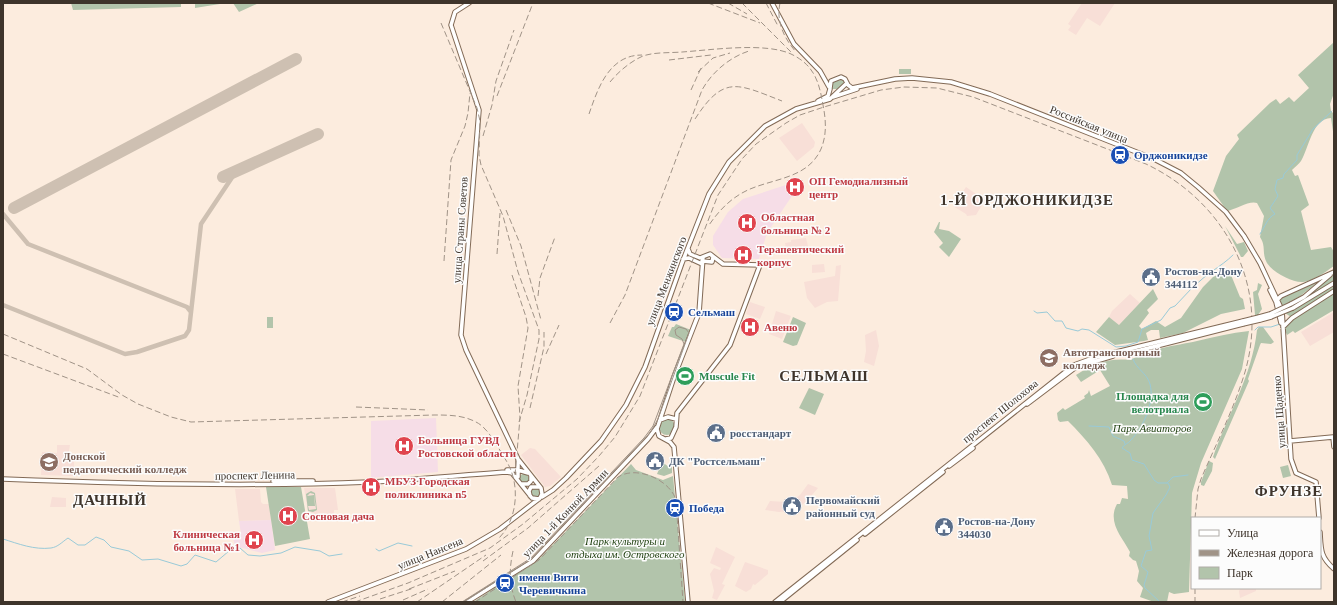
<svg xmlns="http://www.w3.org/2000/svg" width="1337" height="605" font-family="Georgia,serif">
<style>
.education{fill:#f8dfd7}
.medical{fill:#f6dde7}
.green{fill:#b2c4ab;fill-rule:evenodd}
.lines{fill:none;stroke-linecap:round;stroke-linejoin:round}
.stream{stroke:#99cad8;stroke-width:1}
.taxiway{stroke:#cec0b2;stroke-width:4.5}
.runway{stroke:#cec0b2;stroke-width:12}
.major-casing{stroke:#826a56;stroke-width:5.5}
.major{stroke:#fff;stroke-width:3.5}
.tram{stroke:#a09387;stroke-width:1}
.rail{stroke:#a09387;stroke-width:1;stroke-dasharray:6 3;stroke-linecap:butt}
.major-bridge-casing{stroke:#826a56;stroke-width:5.5;stroke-linecap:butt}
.major-bridge{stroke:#fff;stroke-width:3.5}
.labels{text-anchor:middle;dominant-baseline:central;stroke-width:3;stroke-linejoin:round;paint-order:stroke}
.street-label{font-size:11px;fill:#3e342b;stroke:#fcfcfc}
.transit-label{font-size:11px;font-weight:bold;fill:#164399;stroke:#fcfcfc;text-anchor:start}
.health-label{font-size:11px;font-weight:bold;fill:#be3a42;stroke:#fcfcfc;text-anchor:start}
.service-label{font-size:11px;font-weight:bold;fill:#4e5e75;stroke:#fcfcfc;text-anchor:start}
.education-label{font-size:11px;font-weight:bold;fill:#785e54;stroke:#fcfcfc;text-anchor:start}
.leisure-label{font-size:11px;font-weight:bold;fill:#27864d;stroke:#fcfcfc;text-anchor:start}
.park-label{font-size:11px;font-style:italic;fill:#1d3e0d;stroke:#fcfcfc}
.district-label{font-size:15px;font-weight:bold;letter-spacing:1px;fill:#3e342b;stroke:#fcfcfc}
</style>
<rect width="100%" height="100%" fill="#fcecde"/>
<path class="education" d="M1082,3H1115L1100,26L1087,18L1076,35L1068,30L1071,26L1068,24Z
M802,123L815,142L814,147L797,161L779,138Z
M966,187L985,200L976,215L967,216L966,214L953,206Z
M806,238L809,250L787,255L785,243L791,242V240Z
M824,264L825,272L812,273V265Z
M841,265L838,301L827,302L815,308L807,298L804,282L835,276L836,266Z
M1130,294L1140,303L1119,325L1109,317L1112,311Z
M750,302L765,307L760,319L746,314Z
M776,311L791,316L782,339L769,334Z
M1334,312V332L1310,346L1301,332Z
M876,330L879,346L874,366L864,362L866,351L865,335Z
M57,445H70L68,457L69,460H74V476L41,475L42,452L57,453Z
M530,448L535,449L561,477L550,486L545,487L521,455Z
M808,484L818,488L807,501L799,507L796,506L794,499L800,495Z
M304,488H335L338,510H334V515L314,517L311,512H308Z
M235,489H260L261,502L263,504H269L271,520L239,521Z
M52,497L66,498V507H50Z
M770,501L786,502L789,511L779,512L765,510Z
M716,547L735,557L722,584L725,585L717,600L712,598L714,591L710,574L714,568L720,570L721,568L710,563Z
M745,562L768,570V574L755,585L753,584L751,589L746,592L735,586Z
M1241,588H1256V591L1240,598L1239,591Z"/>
<path class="medical" d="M795,182L798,187L767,233L759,259L722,258L713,245V236L728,212L743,199Z
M436,418L438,472L371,478V421Z
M271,520L275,550L262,553L235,546L232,534H241L239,521Z"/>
<path class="green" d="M71,3H181V7L73,10Z
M195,3H226L195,8Z
M233,3H259L239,12Z
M1334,42V93L1330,104L1331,111L1334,114V138L1331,118C1312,119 1309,148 1301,161C1299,164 1295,167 1292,170L1295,176L1298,175L1309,205L1301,211L1311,250L1331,247L1334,252V266C1325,272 1314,281 1303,282C1292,283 1270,271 1266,261C1262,252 1266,246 1260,237L1264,216L1257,203C1250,200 1236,209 1227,211L1213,191L1226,156L1239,139L1237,135L1270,103L1276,99L1280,104L1289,97L1294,102L1309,88L1298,75Z
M899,69H911V74H899Z
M841,80L844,81V84L837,89H832L833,82Z
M939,222H940L939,229L949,231L961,239L949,257L939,247L943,243L934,232Z
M1225,226L1237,244L1244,242L1248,251L1243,257H1241Z
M1334,274V282L1299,303L1331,276Z
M1231,275L1240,297L1243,299L1245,309L1221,314L1183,333L1160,338L1159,330H1151L1146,333L1148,340L1144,341L1115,345L1096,332L1109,317L1119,325L1153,289L1158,299L1147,310L1149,313L1139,326L1142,329L1156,321L1165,327L1181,318L1203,287L1214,276Z
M1322,279L1299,297L1282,306L1280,300L1283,297Z
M1258,283L1262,285L1258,294L1262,309L1258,315H1255L1253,292L1257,290Z
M1334,286V289L1291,317L1285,313Z
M1334,293V310L1295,333L1293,331L1287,335L1284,328L1285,325Z
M267,317H273V328H267Z
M793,317L806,323L797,345L793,346L783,342Z
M676,324L691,330L686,342L668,336L672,327H674Z
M1259,327H1263L1274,342L1271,344L1261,343L1260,345L1248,379L1249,381L1215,459L1213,457C1228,414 1252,376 1257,330Z
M1249,331L1242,369L1201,463L1192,493L1189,592L1174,594L1169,592L1167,602H1154L1140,597L1143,588L1137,581L1139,571L1136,561L1133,560L1129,556L1130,552C1122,537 1107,522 1117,504H1120L1122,498L1128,499L1127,486L1112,485C1104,459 1086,439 1068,421L1060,422L1058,420L1057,413L1063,408L1065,410L1085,398L1084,396L1088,393L1089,390L1091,396L1110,386L1100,370L1081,382L1076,375C1096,363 1107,358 1131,360C1149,348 1175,346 1197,341C1214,337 1231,333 1249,331Z
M809,388L824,394L815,415L799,408Z
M659 427a8 8 0 1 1 16 0a8 8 0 1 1-16 0Z
M1209,461L1213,463L1212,471L1204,486L1201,485V482Z
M662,462L669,467L672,466V473L664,476L657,474Z
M631,464L636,470L663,480L673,476L685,602H473L540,558Z
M1288,465L1291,476L1283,478L1280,467Z
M519 479a5 5 0 1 1 10 0a5 5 0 1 1-10 0Z
M266,487H301L310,539L275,546Z
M531 492a5 5 0 1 1 10 0a5 5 0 1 1-10 0Z
M311,491L315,493L317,510L313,512L308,511L306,494ZM310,493L314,494L316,509L309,510L308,506H315L314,495L307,496Z"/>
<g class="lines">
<path class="stream" d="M1260,234C1265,227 1267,218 1275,214L1270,208L1278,196L1275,189L1277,180L1283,178L1284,174L1297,160V155L1313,129L1332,111
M1194,287C1205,274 1221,267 1233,255
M1034,311L1037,313L1047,312L1055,321H1062L1066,328L1078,331L1082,329L1089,330L1116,347L1126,346L1138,342L1142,329L1161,320L1170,308L1175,306L1192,288
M1255,330L1258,327H1271L1280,324
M1133,359C1136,369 1147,373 1150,384C1155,403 1143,427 1131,440C1128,444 1124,444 1122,448L1130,453L1132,460L1144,464L1154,480L1158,483H1168L1170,487L1166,495L1153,513L1149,536L1152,550L1146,551L1141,566L1148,572L1144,585L1145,588L1160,602
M1089,426L1109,427L1113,436L1124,441L1125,444
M1167,483L1173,477L1188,475
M3,539C19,544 34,550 51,548C58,547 62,542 68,538L78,545H85L96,537L104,540L111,547L129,551L142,560L158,559L181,566L187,564L195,555L216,562L229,551L237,548H240L248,555L260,556L281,553L295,547L320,551L329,556L342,554
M376,549L379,551L398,543L412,546"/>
<path class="taxiway" d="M3,214L28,244L187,307L191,312
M3,305L125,354L137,352L185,336L189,330L201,224L237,170"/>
<path class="runway" d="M223,177L318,134
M14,208L296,59"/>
<g class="major-casing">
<path id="major" d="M772,3L794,44L820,71L829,87
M830,88L831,81L841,77L845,79L848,85L852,88L895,79L912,78L951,82L990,94L1154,159L1181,173L1198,187L1226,212L1244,236L1260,263L1282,310L1291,459L1296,473L1316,482L1319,518
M833,97L857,89
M818,101L828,96L830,89
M683,259L689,258L702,264
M702,261L712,262L713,257
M1270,290L1276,302L1281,323
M1276,301L1281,296L1334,272
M1291,304L1304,297L1330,275
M1293,308L1334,283
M1259,317L1270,314
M1260,320L1271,317
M1283,327L1292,318L1334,291
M1137,351L1243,324
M1027,404L1076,367L1113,356
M660,420L668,417L676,419
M666,439L671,438L676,427L677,413L730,345L760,265L723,264L710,254L700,258L690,254L688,249
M1290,441L1333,437L1334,447
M949,466L973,448
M507,470H518L528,473
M518,477V460
M3,479C125,484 247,487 369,482C415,480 461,475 507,472L512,473L532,498L539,499
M273,481H313
M521,484H528L531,481V476
M530,496L529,491L531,487H540
M542,497L553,490L566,478L601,441L626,405L645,367L682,263L709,194L729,162L765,126L796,109L830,99L847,83
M1320,532C1321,549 1320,557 1334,569
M865,534L943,472
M328,602L466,549L500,529L540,498L542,494L541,488L518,459L466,350L461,335L479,110L451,25L455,12L469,3
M467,602L533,561L648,439L657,427
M688,602L674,447L670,442L659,436L657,429L674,377L699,313L703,257
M775,602L1074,365L1096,357L1243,321
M780,602L857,540"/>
</g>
<use href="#major" class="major"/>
<path class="tram" d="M462,602L531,558L644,438L653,426L684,344L682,339L676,335L675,330L679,327L686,329L689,333L658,419L650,433L531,559L464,602"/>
<path class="rail" d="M708,3L760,23
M728,3L747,14
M742,3L791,52
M766,3L778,26
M780,3C776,22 784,38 796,52
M441,23L477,108L480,121L479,155L481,165L503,216L518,272L539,330V339L527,395L519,422
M669,60L711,55
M698,72L713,58L730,53
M610,82C618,72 631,61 643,56C654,52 670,53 682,52C711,50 765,42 791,54C814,65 819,81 823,105C826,120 827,135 821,149C807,181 768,178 742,193C728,201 718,212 709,225
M691,90L701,68
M497,96L533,3
M589,114C598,88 609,55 642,55
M695,119C724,74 738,84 782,101
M483,136L492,105L496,81L514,30
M506,210L521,246L541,320
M497,254L500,213
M444,261L451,160L465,126L468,113L470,93
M512,275L526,317L528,328L518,386L520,418L515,475
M538,296L540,278L555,237
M610,323L625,295L702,90C712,72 730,57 749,51
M3,334L87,369L122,395L138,404L171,417L191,422L434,415C448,415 463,415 476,422C486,427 492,438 498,447C502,454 507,461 510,468C520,491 516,522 498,539
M3,354L121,398
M546,354L559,325
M356,407L428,410
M530,408L544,347V332
M513,551C509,569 509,585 516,602
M483,561L528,528L599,466
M1195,588V602
M409,589L455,571
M380,599L414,588
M403,600L428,589
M342,602L360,596
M355,602L408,583L490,548L523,524L577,479L599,456L615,437L640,396L718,195L742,159L756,144L786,123L800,115L824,107L881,90L904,87L937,88L973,97L1146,164C1226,202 1270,286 1245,372C1234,409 1216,444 1201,479L1198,489L1195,518
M417,602L486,555
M442,602L501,555
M475,602L539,560L618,477C637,465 670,480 676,500L683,602"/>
<g class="major-bridge-casing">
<path id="major-bridge" d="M1270,314L1291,304
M1271,317L1293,308
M1243,321L1259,317
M1243,324L1260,320"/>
</g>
<use href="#major-bridge" class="major-bridge"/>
</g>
<defs>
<g id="station-disc" transform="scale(1)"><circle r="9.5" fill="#1a4fb4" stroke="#fcfcfc"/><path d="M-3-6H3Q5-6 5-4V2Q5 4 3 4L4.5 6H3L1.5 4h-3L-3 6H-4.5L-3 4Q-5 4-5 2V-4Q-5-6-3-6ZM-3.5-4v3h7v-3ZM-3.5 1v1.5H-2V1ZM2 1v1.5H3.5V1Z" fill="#fff"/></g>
<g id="hospital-disc" transform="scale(1)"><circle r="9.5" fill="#e0444e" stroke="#fcfcfc"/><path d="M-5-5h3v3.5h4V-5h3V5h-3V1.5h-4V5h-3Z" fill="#fff"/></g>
<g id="civic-disc" transform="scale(1)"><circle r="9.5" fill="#5c6f8a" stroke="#fcfcfc"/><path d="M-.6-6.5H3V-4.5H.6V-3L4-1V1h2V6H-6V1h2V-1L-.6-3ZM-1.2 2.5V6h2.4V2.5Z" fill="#fff"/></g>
<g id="university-disc" transform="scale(1)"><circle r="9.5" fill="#8d6e63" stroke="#fcfcfc"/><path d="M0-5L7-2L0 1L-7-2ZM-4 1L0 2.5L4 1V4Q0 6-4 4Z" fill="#fff"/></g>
<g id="stadium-disc" transform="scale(1)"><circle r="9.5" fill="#2e9e5b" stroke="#fcfcfc"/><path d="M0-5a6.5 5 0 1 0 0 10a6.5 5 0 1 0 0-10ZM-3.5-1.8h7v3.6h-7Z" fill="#fff"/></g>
</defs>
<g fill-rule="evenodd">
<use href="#station-disc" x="1120" y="155"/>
<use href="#hospital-disc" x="795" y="187"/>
<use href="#hospital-disc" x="747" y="223"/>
<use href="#hospital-disc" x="743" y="255"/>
<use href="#civic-disc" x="1151" y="277"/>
<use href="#station-disc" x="674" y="312"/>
<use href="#hospital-disc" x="750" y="327"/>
<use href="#university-disc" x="1049" y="358"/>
<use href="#stadium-disc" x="685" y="376"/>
<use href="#stadium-disc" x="1203" y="402"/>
<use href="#civic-disc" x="716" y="433"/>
<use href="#hospital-disc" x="404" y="446"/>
<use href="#civic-disc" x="655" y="461"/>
<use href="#university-disc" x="49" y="462"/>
<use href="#hospital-disc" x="371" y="487"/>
<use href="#civic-disc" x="792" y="506"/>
<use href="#station-disc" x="675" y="508"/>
<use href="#hospital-disc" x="288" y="516"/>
<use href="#civic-disc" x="944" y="527"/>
<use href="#hospital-disc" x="254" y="540"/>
<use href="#station-disc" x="505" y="583"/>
</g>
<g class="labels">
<g class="street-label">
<text transform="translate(1089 124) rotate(22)">Российская улица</text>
<text transform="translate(460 230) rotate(-86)">улица Страны Советов</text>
<text transform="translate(666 281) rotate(-69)">улица Менжинского</text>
<text transform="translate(1000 411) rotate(-39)">проспект Шолохова</text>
<text transform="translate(1279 412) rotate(-94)">улица Щаденко</text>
<text transform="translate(255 475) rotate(-1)">проспект Ленина</text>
<text transform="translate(565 513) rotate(-46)">улица 1-й Конной Армии</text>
<text transform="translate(430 553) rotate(-22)">улица Нансена</text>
</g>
<g class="transit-label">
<text x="1134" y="155">Орджоникидзе</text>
<text x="688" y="312">Сельмаш</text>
<text x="689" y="508">Победа</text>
<text x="519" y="577">имени Вити<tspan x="519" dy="13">Черевичкина</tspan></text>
</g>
<g class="health-label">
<text x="809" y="181">ОП Гемодиализный<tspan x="809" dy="13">центр</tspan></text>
<text x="761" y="217">Областная<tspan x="761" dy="13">больница № 2</tspan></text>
<text x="757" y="249">Терапевтический<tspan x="757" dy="13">корпус</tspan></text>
<text x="764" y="327">Авеню</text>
<text x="418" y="440">Больница ГУВД<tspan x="418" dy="13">Ростовской области</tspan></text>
<text x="385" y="481">МБУЗ Городская<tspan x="385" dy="13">поликлиника n5</tspan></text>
<text x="302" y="516">Сосновая дача</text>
<text x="240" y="534" text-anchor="end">Клиническая<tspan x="240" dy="13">больница №1</tspan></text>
</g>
<g class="service-label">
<text x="1165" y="271">Ростов-на-Дону<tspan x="1165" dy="13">344112</tspan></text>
<text x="730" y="433">росстандарт</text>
<text x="669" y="461">ДК "Ростсельмаш"</text>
<text x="806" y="500">Первомайский<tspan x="806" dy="13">районный суд</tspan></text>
<text x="958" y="521">Ростов-на-Дону<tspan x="958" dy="13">344030</tspan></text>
</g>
<g class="education-label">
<text x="1063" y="352">Автотранспортный<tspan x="1063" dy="13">колледж</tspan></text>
<text x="63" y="456">Донской<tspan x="63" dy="13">педагогический колледж</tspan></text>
</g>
<g class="leisure-label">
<text x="699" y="376">Muscule Fit</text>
<text x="1189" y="396" text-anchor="end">Площадка для<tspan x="1189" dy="13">велотриала</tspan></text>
</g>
<g class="park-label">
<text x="1152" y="428">Парк Авиаторов</text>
<text x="625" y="541">Парк культуры и<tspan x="625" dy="13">отдыха им. Островского</tspan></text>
</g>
<g class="district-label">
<text x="1027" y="200">1-Й ОРДЖОНИКИДЗЕ</text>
<text x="824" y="376">СЕЛЬМАШ</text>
<text x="1289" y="491">ФРУНЗЕ</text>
<text x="110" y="500">ДАЧНЫЙ</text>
</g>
</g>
<rect width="1337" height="605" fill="none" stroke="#3e342b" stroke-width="8"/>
<rect x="1191" y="517" width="130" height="72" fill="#fcfcfc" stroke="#b0aca8"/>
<rect x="1199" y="530" width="20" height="6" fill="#ffffff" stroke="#b0aca8"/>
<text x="1227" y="537" font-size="12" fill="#3e342b">Улица</text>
<rect x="1199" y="550" width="20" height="6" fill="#a09387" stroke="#b0aca8"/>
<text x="1227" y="557" font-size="12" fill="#3e342b">Железная дорога</text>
<rect x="1199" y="567" width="20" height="12" fill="#b2c4ab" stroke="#b0aca8"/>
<text x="1227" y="577" font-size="12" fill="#3e342b">Парк</text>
</svg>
